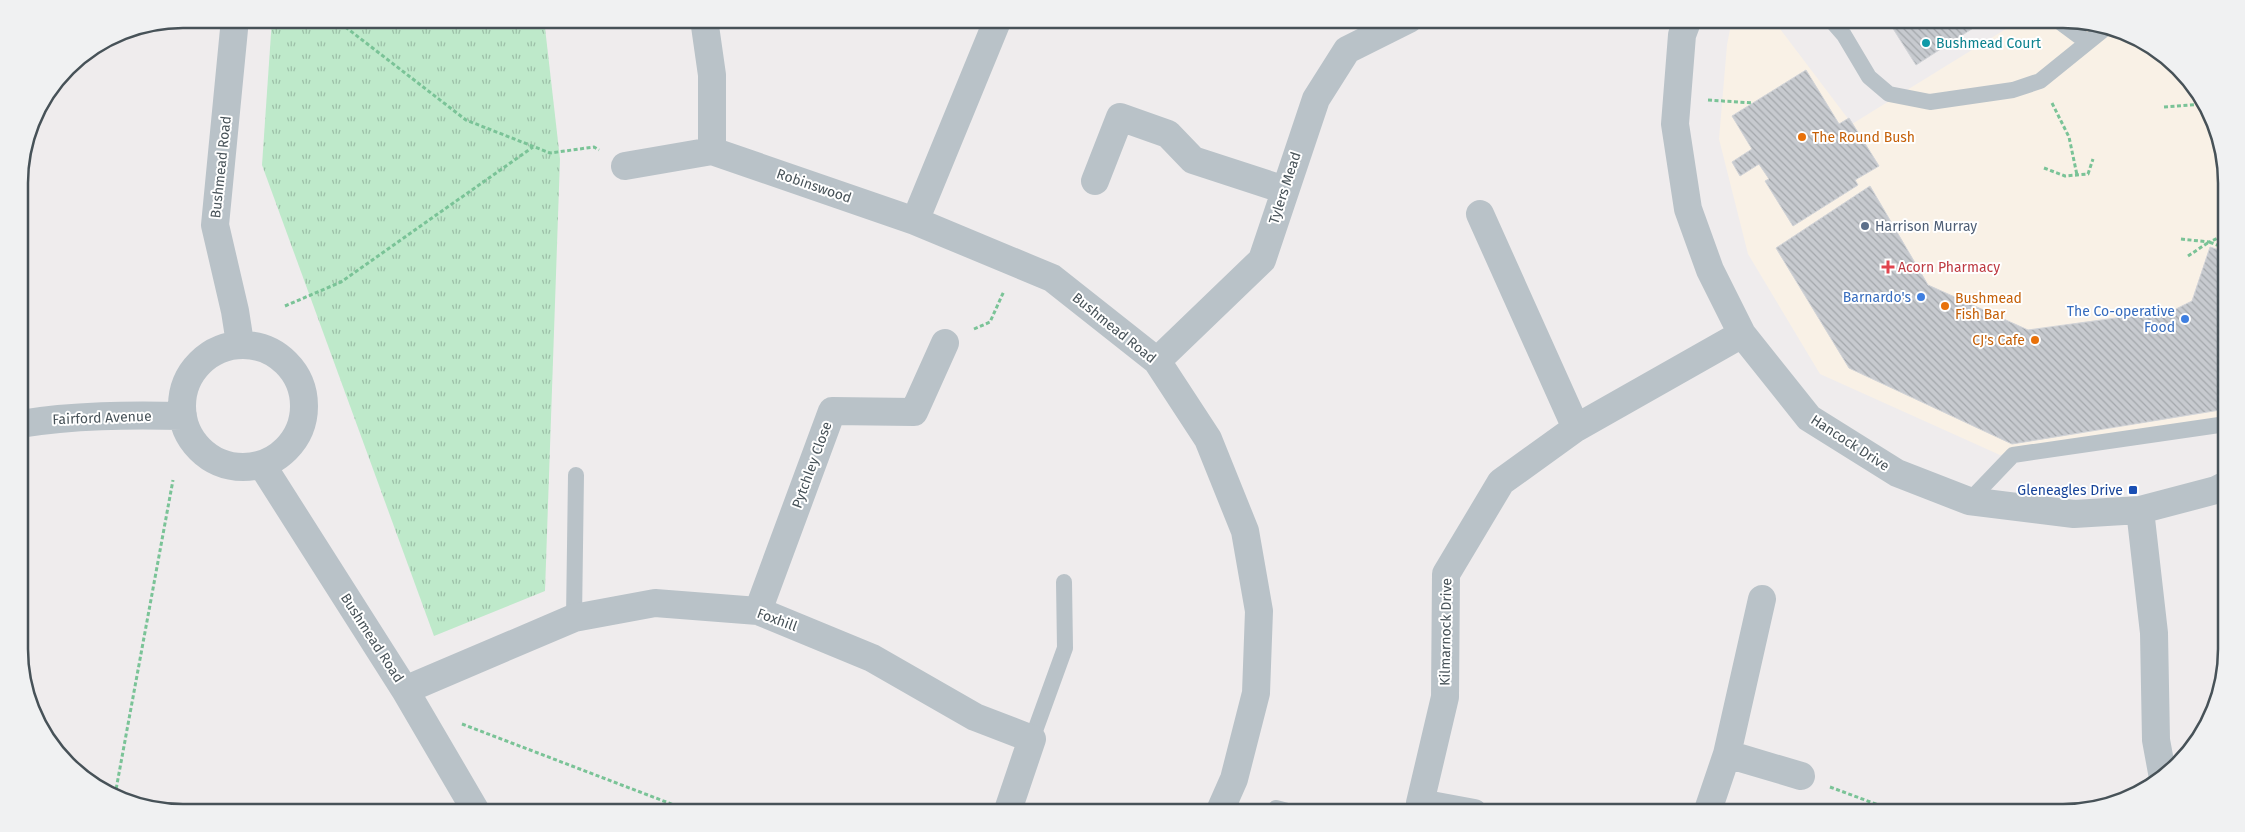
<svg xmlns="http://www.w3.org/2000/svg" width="2245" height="832" font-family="'Fira Sans',sans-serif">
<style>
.commercial{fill:#f9f1e6}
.park{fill:url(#park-tufts)}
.building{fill:url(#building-back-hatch);stroke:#d1d3d7}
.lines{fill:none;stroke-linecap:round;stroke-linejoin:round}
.path{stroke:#7ac397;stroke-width:3;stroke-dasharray:4 2.5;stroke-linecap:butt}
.service{stroke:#b9c2c8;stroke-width:16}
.minor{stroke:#b9c2c8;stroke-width:28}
.culture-dot{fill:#0f9aa8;stroke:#fff;stroke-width:2}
.food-dot{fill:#e8710a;stroke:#fff;stroke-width:2}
.service-dot{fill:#5c6f8a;stroke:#fff;stroke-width:2}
.health-dot{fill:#e0444e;stroke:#fff;stroke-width:2}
.shop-dot{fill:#3f7fe0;stroke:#fff;stroke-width:2}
.transit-dot{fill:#1a4fb4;stroke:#fff;stroke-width:2}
.labels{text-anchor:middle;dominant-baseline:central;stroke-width:4;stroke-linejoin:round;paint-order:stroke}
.culture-label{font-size:14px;fill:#0d838f;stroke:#fff;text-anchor:start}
.food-label{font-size:14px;fill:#c56008;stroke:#fff;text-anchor:start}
.street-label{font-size:14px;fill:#475258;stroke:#fff}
.service-label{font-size:14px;fill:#4e5e75;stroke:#fff;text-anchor:start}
.health-label{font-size:14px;fill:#be3a42;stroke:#fff;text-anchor:start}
.shop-label{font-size:14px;fill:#366cbe;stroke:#fff;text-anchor:end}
.transit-label{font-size:14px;fill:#164399;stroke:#fff;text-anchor:end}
.rim{fill:none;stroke:#475258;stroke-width:2.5}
</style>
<defs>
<pattern id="park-tufts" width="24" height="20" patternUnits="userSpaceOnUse" patternTransform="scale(1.25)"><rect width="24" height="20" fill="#bee9ca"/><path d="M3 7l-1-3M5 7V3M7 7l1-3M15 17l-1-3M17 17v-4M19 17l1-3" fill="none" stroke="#9cbfa7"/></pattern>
<pattern id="building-back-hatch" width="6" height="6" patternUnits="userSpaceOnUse" patternTransform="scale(1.25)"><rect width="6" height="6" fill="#c7cacf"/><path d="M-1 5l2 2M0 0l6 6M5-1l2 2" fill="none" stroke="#a3a7ab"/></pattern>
</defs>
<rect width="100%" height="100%" fill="#efeced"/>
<path class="commercial" d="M1732,19H1772L1774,21L1852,124L2022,19H2062L2115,27L2186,75L2209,111L2225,161L2226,422L2000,455L1820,374L1748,254L1719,139L1727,45Z"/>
<path class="park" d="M272,19H544L560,159L545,591L434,636L262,165Z"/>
<path class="building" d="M1887,19H1983L1984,21L1916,65Z
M1806,70L1839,124L1849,118L1879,166L1855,180L1858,185L1793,226L1765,181L1769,179L1759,164L1740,176L1732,162L1752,149L1732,116Z
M1870,186L1928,285L2028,330L2174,310L2192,301L2210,247L2225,252L2226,409L2012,444L1849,368L1776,248Z"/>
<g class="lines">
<path class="path" d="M335,19L466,120L550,153L594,147L599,150
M1708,100L1753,103
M2052,103L2069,137L2077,175
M2164,107L2205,104
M2044,168L2065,176L2088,174L2093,159
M2220,201L2225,228
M2181,239L2209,242L2225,235
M2188,256L2209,242L2225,248
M285,306L341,282L533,147
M974,329L990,322L1004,291
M462,724L695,813
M1830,787L1900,813
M115,795L173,480"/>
<path class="service" d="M1830,19L1844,35L1869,77L1889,94L1930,102L2013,90L2040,81L2108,26
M2056,19L2087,42
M1969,501L2013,455L2226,424
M574,618L576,475
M1032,739L1065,648L1064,582
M1276,808L1295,813"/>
<path class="minor" d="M235,19L215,225L235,311L240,343
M704,19L712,75V151L915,221
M998,19L915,221L1052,278L1157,361L1208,439L1245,531L1259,611L1256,693L1234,779L1219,813
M1688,19L1682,35L1675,124L1688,209L1710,270L1742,334L1809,418L1897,473L1969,501L2074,514L2140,510L2216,490L2226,485
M625,166L712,151
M1095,181L1120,117L1168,134L1193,160L1285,190
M1480,214L1576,428
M182 406a61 61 0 1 1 122 0a61 61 0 1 1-122 0Z
M1157,361L1262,260L1316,99L1347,50L1409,19
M20,424C74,415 129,415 183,416
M262,465L405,690L477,813
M2140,510L2154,633L2156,740L2163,778
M758,611L832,411L914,412L945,343
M405,690L574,618L655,603L758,611L872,658L975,717L1032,739L1007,813
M1727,754L1762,599
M1474,813L1420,803L1445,697L1446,574L1501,482L1576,428L1742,334
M1707,813L1727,754L1801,776"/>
</g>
<circle class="culture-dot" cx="1926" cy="43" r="5"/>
<g class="food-dot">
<circle cx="1802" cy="137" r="5"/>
<circle cx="1945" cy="306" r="5"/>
<circle cx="2035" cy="340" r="5"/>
</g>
<circle class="service-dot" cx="1865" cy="226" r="5"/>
<path class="health-dot" d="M1885.5 259.5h5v5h5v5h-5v5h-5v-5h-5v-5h5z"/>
<g class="shop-dot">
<circle cx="1921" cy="297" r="5"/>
<circle cx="2185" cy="319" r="5"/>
</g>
<rect class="transit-dot" x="2128" y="485" width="10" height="10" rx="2.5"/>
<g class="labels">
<g class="culture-label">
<text x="1936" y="43">Bushmead Court</text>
</g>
<g class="food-label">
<text x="1812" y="137">The Round Bush</text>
<text x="1955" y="298">Bushmead<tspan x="1955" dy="16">Fish Bar</tspan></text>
<text x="2025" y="340" text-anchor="end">CJ's Cafe</text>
</g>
<g class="street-label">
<text transform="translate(221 167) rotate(-84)">Bushmead Road</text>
<text transform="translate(814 186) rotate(19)">Robinswood</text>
<text transform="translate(1285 188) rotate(-72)">Tylers Mead</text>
<text transform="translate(1114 328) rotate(39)">Bushmead Road</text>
<text transform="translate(102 418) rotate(-2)">Fairford Avenue</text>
<text transform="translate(1850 443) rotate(33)">Hancock Drive</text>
<text transform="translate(812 465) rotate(-70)">Pytchley Close</text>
<text transform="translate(777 620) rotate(20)">Foxhill</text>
<text transform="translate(1446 632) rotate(-89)">Kilmarnock Drive</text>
<text transform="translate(372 638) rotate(57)">Bushmead Road</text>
</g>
<g class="service-label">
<text x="1875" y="226">Harrison Murray</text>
</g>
<g class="health-label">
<text x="1898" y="267">Acorn Pharmacy</text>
</g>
<g class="shop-label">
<text x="1911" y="297">Barnardo's</text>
<text x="2175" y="311">The Co-operative<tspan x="2175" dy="16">Food</tspan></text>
</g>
<g class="transit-label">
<text x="2123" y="490">Gleneagles Drive</text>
</g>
</g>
<path d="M0 0H2245V832H0ZM183 28H2063A155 155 0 0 1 2218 183V649A155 155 0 0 1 2063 804H183A155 155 0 0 1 28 649V183A155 155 0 0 1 183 28Z" fill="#f0f1f2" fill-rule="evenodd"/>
<path class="rim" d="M183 28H2063A155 155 0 0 1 2218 183V649A155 155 0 0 1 2063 804H183A155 155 0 0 1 28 649V183A155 155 0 0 1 183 28Z"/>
</svg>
